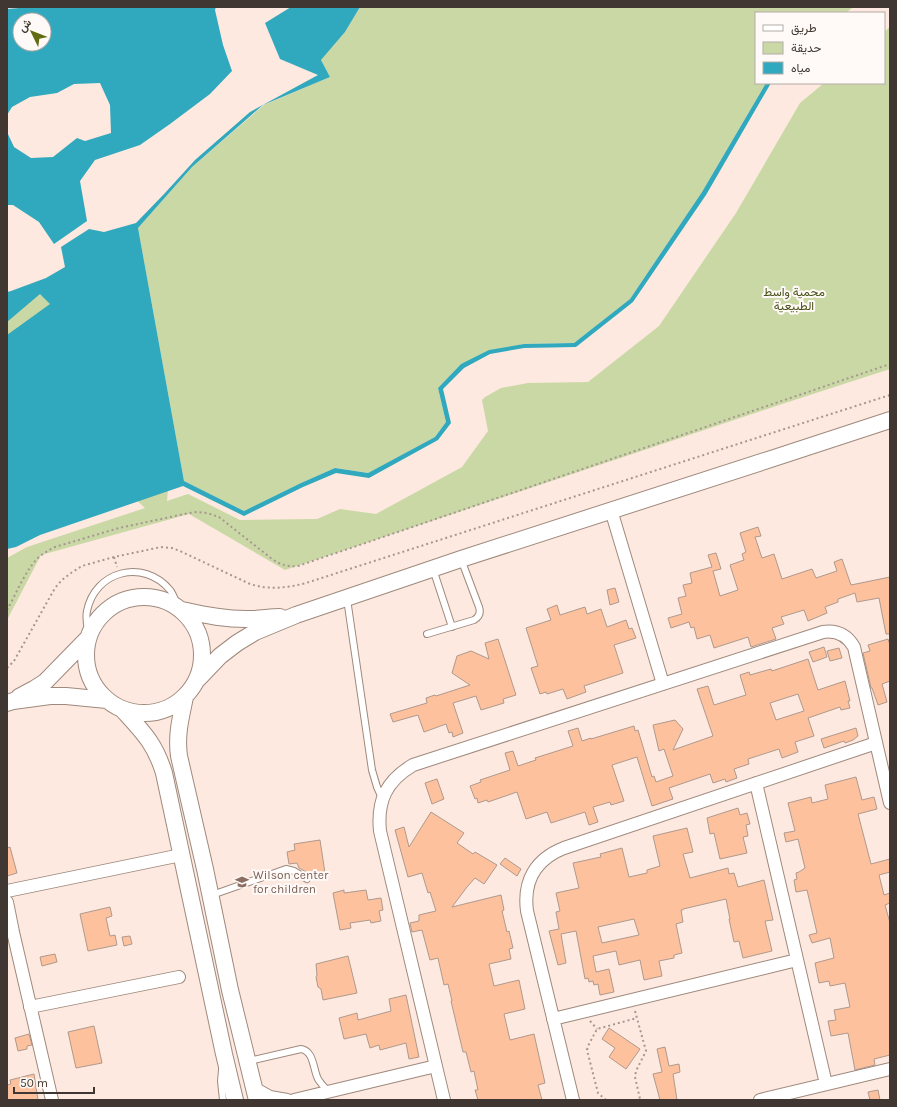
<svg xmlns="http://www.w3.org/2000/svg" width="897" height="1107" font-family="Karla,Vazirmatn,sans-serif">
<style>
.green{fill:#cad8a6}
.water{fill:#30a8bd;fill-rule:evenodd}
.building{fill:#fec19e;stroke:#af998d;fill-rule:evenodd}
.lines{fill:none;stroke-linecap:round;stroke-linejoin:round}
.service-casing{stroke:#9f897d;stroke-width:8}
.minor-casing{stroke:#9f897d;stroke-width:14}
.secondary-casing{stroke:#9f897d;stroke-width:18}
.path{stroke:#a6978f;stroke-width:2;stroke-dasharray:2 3;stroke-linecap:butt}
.service{stroke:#fff;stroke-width:6}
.minor{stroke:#fff;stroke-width:12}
.secondary{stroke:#fff;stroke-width:16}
.labels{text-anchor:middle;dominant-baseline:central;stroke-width:4;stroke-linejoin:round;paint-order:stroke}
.park-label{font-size:12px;fill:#465118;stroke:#fffaf7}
.education-label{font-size:12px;fill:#785e54;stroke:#fffaf7;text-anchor:start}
</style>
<rect width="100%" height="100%" fill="#fde9df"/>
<path class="green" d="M360,7H853L846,13H756V83H766L702,192L630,299L574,343L524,344L510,347L461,364L438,388L446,422L435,437L368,473L335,468L301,483L244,511L184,481L138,228L192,167L264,105L330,77L321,60L345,32Z
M890,27V369L782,404L285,570L189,514L41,555L7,620V558L27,547L145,508L133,497L169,477L167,501L188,494L240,520L317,519L340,509L376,514L462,467L488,431L482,400L485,397L501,388L528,383L588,382L659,326L736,213L800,103L824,83H884V32Z
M50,287L59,299L7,342V312Z"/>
<path class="water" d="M31,7H216L215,10L223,45L232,71L210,94L170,124L140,145L95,160L80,181L87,221L54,244L39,222L13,205H7V132L14,147L31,158L53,157L77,138L85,141L111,133L110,105L100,83L74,84L57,93L30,97L12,107L7,115V9ZM20,20H44V44H20Z
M291,7H360L345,32L321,60L330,77L263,105L192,167L138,228L184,481L244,511L301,483L335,468L368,473L435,437L446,422L438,388L461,364L489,350L524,344L574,343L630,299L702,192L766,83H771L706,195L633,302L576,347L524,348L490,354L464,368L443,389L451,423L438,440L369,478L336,473L303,487L244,516L183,486L40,535L16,547L7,549V335L50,304L40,294L7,322V292L11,291L46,278L65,267L61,247L89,229L104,232L136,223L165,193L195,160L250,112L318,75L280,59L265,23Z"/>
<path class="building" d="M758,527L761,536L755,537L762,558L774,554L782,579L812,569L816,578L837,571L834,562L842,559L851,585L890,577V634H886L879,598L857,602L855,593L838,599V602L825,607L827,613L808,621L804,610L781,617L784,624L772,628L776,639L751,647L748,637L714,648L710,635L697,639L694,627L691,628L689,622L671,628L668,618L682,614L678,598L686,596L683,585L692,583L690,573L712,567L708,555L716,553L721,569L713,571L720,596L738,590L730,565L744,560L742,554L746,552L740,533Z
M615,588L619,602L610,605L607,590Z
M557,605L560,615L585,607L587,614L601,609L607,627L626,620L629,629L632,628L636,638L614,645L623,673L584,686L586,692L567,699L563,689L547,694L546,692L540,694L531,668L538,666L526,628L551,620L547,609Z
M498,639L516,695L503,699L504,703L481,710L476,696L453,703L463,733L453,737L452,732L449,733L446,724L424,732L418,715L393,722L390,714L427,703L426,698L435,695L436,696L470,685L452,673L457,656L471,651L489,659L485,643Z
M888,639L890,645V681L882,684L887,702L878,705L872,688H871L863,653L870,651L868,645Z
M824,647L827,657L813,662L809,652Z
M839,648L842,658L830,661L827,651Z
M808,659L818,690L845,681L850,701H848L850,708L841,710L840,707L808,718L814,736L795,742L798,752L782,758L779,749L748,759L749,764L734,769L737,778L726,782L725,779L713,783L710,774L669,788L673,799L652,806L637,757L612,765L624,801L611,805L610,802L593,807L598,822L589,825L585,812L551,823L547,812L526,819L517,792L488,802L487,800L478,803L477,798L475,799L470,786L481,782L480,780L510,770L505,753L513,751L518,766L536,760L535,758L573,746L568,731L578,728L582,741L591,738V739L634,726L635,731L638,730L652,777L654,776L656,782L673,776L664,749L659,751L653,725L675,720L683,729L673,750L713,736L697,689L708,686L714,705L746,695L740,675L749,672L750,675L771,669L772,671ZM798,694L804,711L776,720L770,703Z
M856,728L858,736L853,740L845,743L844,741L824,748L821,739Z
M856,777L862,800L874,797L877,809L858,814L871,864L890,859V872L879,875L884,895L890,893V903L885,905L890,923V1055L874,1059L875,1065L855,1070L848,1033L831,1036L828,1021L836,1020L834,1010L850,1007L845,983L830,986L829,981L819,983L815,963L834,958L830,938L812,943L809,935L817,933L807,890L796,892L794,880L797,879L796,873L799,872L805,868L798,839L786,842L784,833L795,831L788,803L811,797L812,803L828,799L825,785Z
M437,779L444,799L432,804L425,783Z
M738,808L740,815L747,813L750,824L746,825L748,836L743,837L747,853L720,859L714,833L710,834L707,818Z
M431,812L464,833L457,843L473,854L475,852L497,865L484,884L475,878L467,887L452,907L501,895L504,910L502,911L507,932L509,931L513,948L509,949L511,959L489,964L494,986L519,980L525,1009L504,1014L510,1040L534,1034L545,1083L538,1085L542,1100H478L475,1090H478L474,1071L471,1072L466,1052H463L451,1001H452L448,984L444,985L438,958L430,960L422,930L412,932L410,923L419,921V915L436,911L430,892L428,893L422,873L408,877L395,830L404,827L409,847Z
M687,828L693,852L683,854L690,878L728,868L729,874L734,873L738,887L764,880L773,920L765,921L772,951L743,958L739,941L734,942L729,919H730L726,899L683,909V910H681L683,922L676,924L682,953L674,955V958L659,961L662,976L644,980L640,960L619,965L616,951L593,956L596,972L609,969L614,992L600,995L598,984L594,985L593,981L589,982L588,978L585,979L576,931L561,934L566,963L558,965L549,931L559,929L556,912L560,911L556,893L579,888L573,863L601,857L600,854L622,848L629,877L647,873V870L660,866L653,836ZM634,919L639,935L602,943L598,927Z
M320,840L325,873L312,875L299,868L297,863L289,864L287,852L295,850L294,844Z
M10,847L17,873L7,876V848Z
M505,858L521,869L517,876L500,864Z
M344,890V893L366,890L368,900L381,898L383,910L379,911L381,921L371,923L370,920L350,923L351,928L340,930L333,893Z
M110,907L112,916L106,918L110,936L115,935L117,945L88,951L80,914Z
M130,936L132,944L124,946L122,937Z
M55,954L57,962L42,966L40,957Z
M348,956L357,993L323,1000L321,989L318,987L316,977L317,975L316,964Z
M406,995L419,1057L409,1059L406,1043L380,1050L379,1045L370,1048L366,1034L344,1039L339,1018L357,1013L358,1020L391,1011L389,999Z
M94,1026L102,1063L76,1068L68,1032Z
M609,1028L640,1049L626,1069L609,1057L615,1048L602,1039Z
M29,1034L32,1045L27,1046V1049L18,1051L15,1038Z
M665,1047L669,1066L679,1064L680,1072L673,1074L677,1100H660L653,1074L662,1072L657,1049Z
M34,1074L38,1100H7V1085L11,1084L10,1080Z
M878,1090L880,1100H870L868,1092Z"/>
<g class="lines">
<g class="service-casing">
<path id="service" d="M433,569L452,627
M347,599L372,770L377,787L382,798
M427,634L474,620C479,617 481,613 479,607L461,559
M89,636C88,628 85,619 87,611C95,571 143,558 170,590C174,595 175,601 178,607
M212,895L286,869L294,871L307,879
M249,1061L301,1049C314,1051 313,1069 318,1079C321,1084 325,1088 329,1092
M222,1070L221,1081L223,1100"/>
</g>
<g class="minor-casing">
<path id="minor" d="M611,510L663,684
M756,783L826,1084
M7,891L181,855
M7,902L13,932L52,1100
M30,1007L179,977
M553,1019L797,960
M254,1088L270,1097L287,1100
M294,1100L436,1066
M444,1100L380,831C377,801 386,781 413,765L823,632C837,630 847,635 854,647L890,803
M573,1100L527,911C523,880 536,859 564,848L876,743
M760,1100L890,1069"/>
</g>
<g class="secondary-casing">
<path id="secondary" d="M86 655a58 58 0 1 1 116 0a58 58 0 1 1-116 0Z
M182,610C205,615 228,620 252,619C261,619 271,617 280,617
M198,679L220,656L237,643L255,632L296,615L461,559L774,458L890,420
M19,697L34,689L45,682L88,638
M185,697C181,717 176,734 179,756L205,869L230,990L257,1100
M7,703L13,701L50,696H66L107,700
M122,709C142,731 155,743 164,773L224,1054L235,1100"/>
</g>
<path class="path" d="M114,557L117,567
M7,610C16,594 26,569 39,557C44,553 49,550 55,547L119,528L189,513L197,512L207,513L219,517L272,559C281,565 288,567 298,566L890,364
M7,668L14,661L55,588L62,580L71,573L82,566L114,557L161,547L172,548L180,551L250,584C269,590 287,588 306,583L890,395
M635,1011L646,1051L636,1071L635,1077L640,1099L637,1100
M590,1021L597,1029
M606,1100L598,1093L587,1050L588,1046L597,1029L637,1018"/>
<use href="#service" class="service"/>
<use href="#minor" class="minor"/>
<use href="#secondary" class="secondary"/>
</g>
<defs>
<g id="school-bare" transform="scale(1.08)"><path d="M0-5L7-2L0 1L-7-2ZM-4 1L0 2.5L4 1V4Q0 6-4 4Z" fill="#8d6e63" stroke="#fffaf7" stroke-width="2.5" paint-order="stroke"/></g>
</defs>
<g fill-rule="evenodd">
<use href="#school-bare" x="242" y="882"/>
</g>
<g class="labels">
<g class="park-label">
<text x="794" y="292">محمية واسط<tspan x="794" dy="14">الطبيعية</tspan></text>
</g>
<g class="education-label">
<text x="253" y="875">Wilson center<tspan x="253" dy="14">for children</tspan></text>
</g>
</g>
<rect width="897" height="1107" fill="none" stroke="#403732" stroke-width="16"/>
<rect x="755" y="12" width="130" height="72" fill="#fffaf7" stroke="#b3aca8"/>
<rect x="763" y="25" width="20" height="6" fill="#ffffff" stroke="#b3aca8"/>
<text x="791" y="32" font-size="12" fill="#403732">طريق</text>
<rect x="763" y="42" width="20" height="12" fill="#cad8a6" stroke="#b3aca8"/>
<text x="791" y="52" font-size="12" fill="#403732">حديقة</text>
<rect x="763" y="62" width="20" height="12" fill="#30a8bd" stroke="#b3aca8"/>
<text x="791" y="72" font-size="12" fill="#403732">مياه</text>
<g transform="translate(32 32) rotate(313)"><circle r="19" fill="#fffaf7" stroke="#b3aca8"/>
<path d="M0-3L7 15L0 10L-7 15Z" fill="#616b11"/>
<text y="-6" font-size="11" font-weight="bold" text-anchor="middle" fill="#403732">ش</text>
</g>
<path d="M14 1087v6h80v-6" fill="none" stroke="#403732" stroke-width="2"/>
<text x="20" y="1087" font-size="12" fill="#403732" stroke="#fffaf7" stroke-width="3" paint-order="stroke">50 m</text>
</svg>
